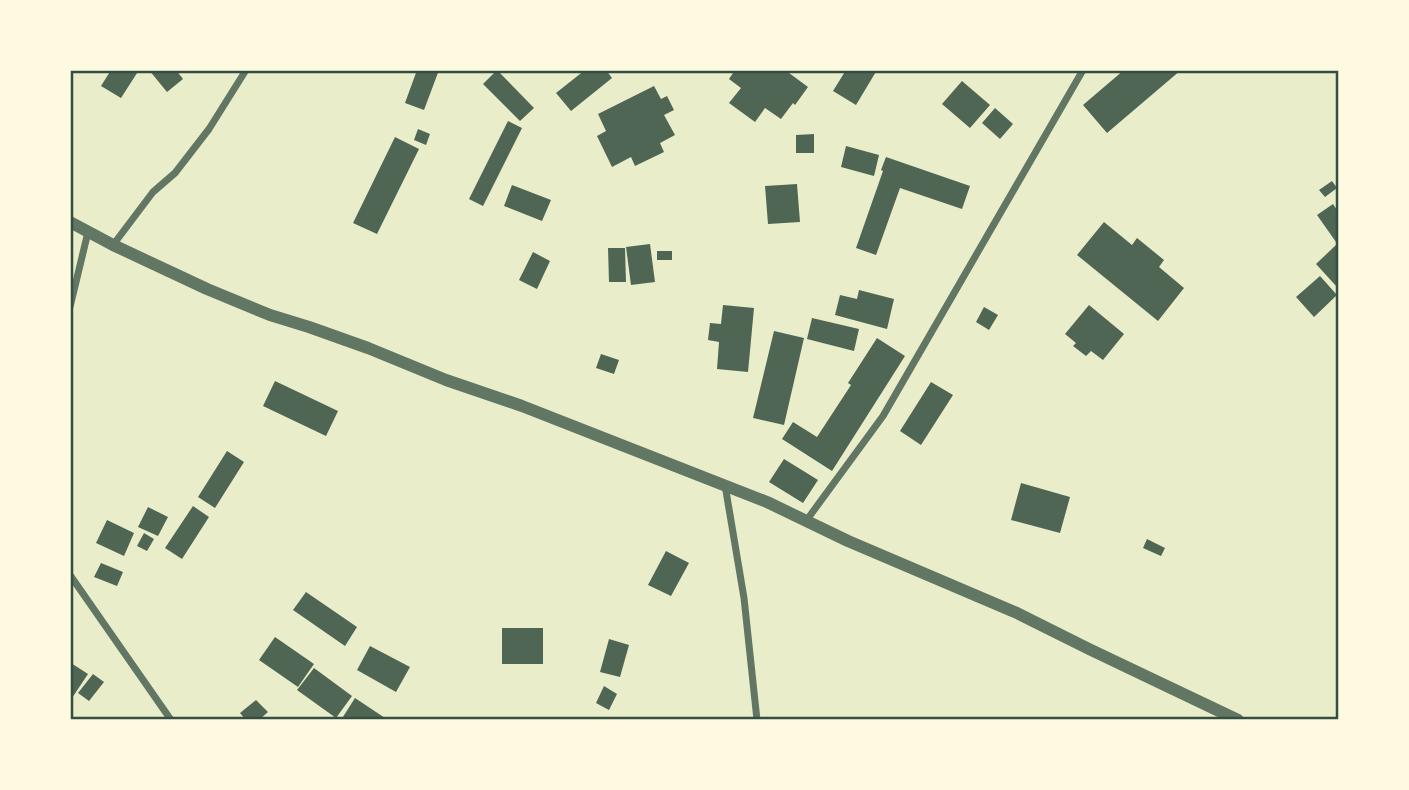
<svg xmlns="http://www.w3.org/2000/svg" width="1409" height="790" font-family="'Space Grotesk',sans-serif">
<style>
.building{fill:#4f6655}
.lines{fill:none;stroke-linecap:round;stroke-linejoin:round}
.minor{stroke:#617663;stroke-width:7}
.tertiary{stroke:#617663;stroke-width:12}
.neatline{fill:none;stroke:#344e41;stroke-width:2.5}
</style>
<rect width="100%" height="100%" fill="#e9edc9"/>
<path class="building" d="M111,70H139L121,98L101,86Z
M149,70H176L183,79L167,92Z
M417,70H439L424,110L405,103Z
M497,70L534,108L520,121L483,84Z
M585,70H606L612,78L571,111L556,93Z
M735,70H785L808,87L795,105L793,103L781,119L765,108L755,122L729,103L741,88L729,79Z
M846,70H877L856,105L833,91Z
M1124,70H1181L1107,133L1083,105Z
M962,81L990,105L970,128L942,104Z
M654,86L661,99L667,96L674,110L664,115L675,135L660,143L664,152L635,166L631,157L612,167L597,136L606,131L598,114Z
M995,108L1013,124L1000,139L982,123Z
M508,121L522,128L483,206L469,199Z
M418,129L430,134L426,145L414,140Z
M814,134V153H796V135Z
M395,137L419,149L377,234L353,223Z
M846,146L879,155L874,176L841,167Z
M886,157L970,186L962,209L900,188L876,255L856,248L883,171L881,170Z
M1332,181L1337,188L1325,197L1319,190Z
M797,184L800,222L768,224L765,186Z
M512,185L551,200L542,221L504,206Z
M1333,204L1339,213V240L1336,242L1317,215Z
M1104,222L1132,245L1137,238L1164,260L1159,267L1184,288L1158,321L1077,255Z
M650,244L655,282L631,285L626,247Z
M1336,245L1339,248V285L1337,287L1316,264Z
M608,248H625L626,282H609Z
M657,251H672V260H657Z
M533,252L550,261L537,289L519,280Z
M1320,276L1337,295L1314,317L1296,297Z
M859,290L894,299L887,329L835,315L840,295L857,299Z
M723,305L754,308L748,372L717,369L719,342L708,340L710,323L721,324Z
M1089,305L1124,334L1103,360L1091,351L1086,356L1073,346L1076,343L1065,334Z
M984,307L998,315L989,330L976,322Z
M812,318L859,329L854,351L807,339Z
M774,331L804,338L784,425L753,418Z
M877,338L905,356L832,471L782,439L793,422L817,437L851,385L848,383Z
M601,354L619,360L614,374L596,368Z
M275,381L338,411L326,436L263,406Z
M931,382L953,395L921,445L900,431Z
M227,451L244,462L215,508L198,497Z
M784,459L818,480L803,503L769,482Z
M1021,483L1070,497L1060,533L1011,520Z
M193,506L209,517L182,559L165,548Z
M148,507L168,517L158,536L138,527Z
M107,520L134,533L124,556L96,543Z
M144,533L154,539L147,551L137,546Z
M1147,539L1165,548L1161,556L1143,548Z
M666,551L689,563L671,596L648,585Z
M101,563L123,572L117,586L94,577Z
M306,592L357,627L345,646L293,610Z
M502,628H543V664H502Z
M275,637L314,664L298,687L259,660Z
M609,639L629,645L620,677L600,672Z
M370,646L410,667L396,692L357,670Z
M71,663L88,674L70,701V665Z
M314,668L352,696L336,718L297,690Z
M93,674L104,682L89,701L78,693Z
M604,686L617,694L609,710L596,703Z
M355,698L388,720H341Z
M256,700L268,712L259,720H246L240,713Z"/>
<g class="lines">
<path class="minor" d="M113,245L153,192L175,173L209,129L246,70
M70,307L88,232
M725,485L744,598L757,720
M806,521L883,416L1083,70
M70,575L171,720"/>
<path class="tertiary" d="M70,222L113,245L207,289L270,315L309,327L368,348L446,380L522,406L767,502L848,541L1017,613L1089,649L1238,720"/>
</g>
<rect width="1409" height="790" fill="none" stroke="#fefae0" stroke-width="144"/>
<rect x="72" y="72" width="1265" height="646" class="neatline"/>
</svg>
